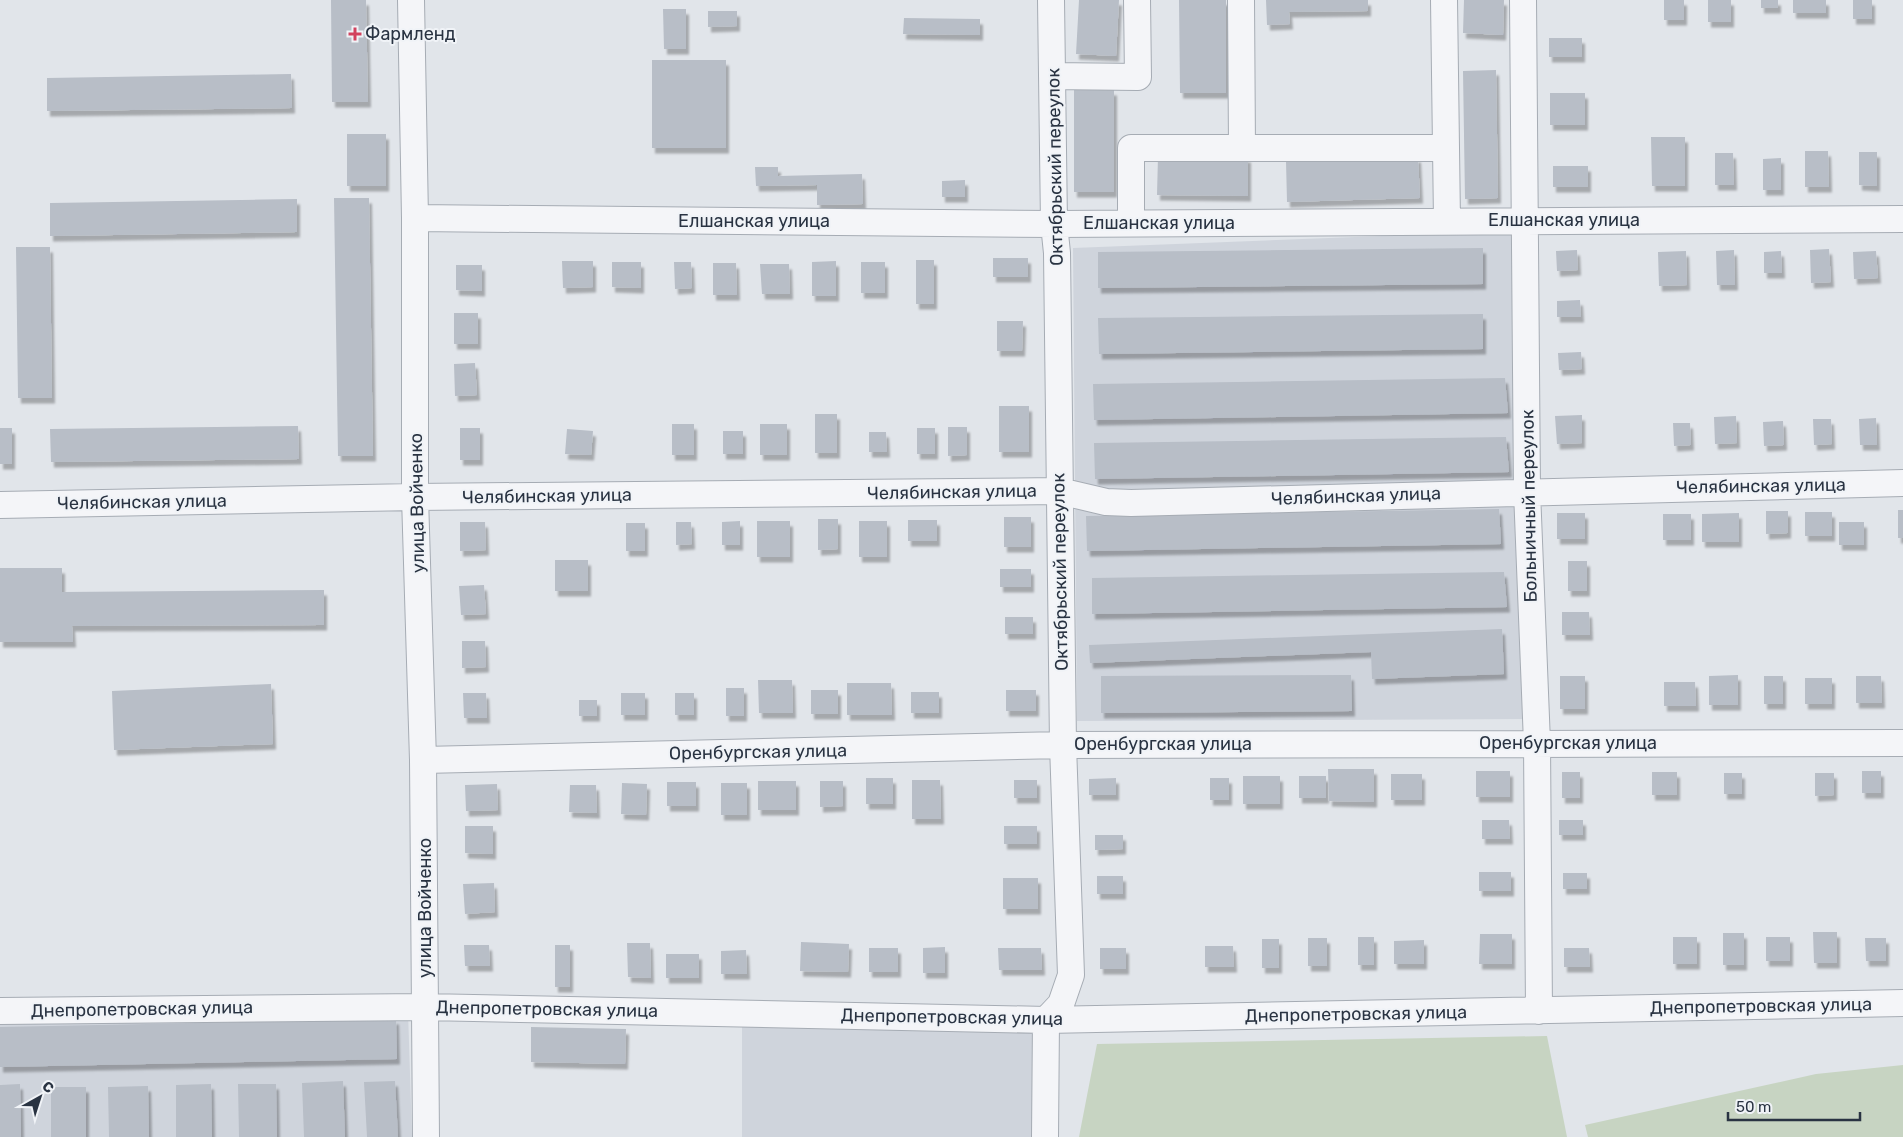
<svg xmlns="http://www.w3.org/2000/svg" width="1903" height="1137" font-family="Rubik,sans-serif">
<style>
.built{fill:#cfd4dc}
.green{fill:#c7d4c2}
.building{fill:#b8bec7;filter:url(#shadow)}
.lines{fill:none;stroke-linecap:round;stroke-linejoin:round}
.minor-casing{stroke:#a6acb4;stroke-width:28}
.minor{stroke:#f4f5f8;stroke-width:26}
.poi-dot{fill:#d2435e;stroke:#f0f3f7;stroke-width:2}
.labels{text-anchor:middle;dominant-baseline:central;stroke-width:4;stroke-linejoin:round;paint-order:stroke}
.poi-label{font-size:18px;fill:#293342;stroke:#f0f3f7;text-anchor:start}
.street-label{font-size:18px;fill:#293342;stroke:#f0f3f7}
</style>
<defs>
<filter id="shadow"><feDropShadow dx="3" dy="5.5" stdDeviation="1" flood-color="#0004"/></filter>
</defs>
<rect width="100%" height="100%" fill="#e1e5ea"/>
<path class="built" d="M1512,231L1528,719L1077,721L1073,248Z
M408,1011L412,1137H0V1017Z
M742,1026H1037L1036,1137H742Z"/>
<path class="green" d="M1547,1036L1567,1137H1079L1097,1044Z
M1903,1065V1137H1588L1585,1125L1816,1074Z"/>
<path class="building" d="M331,0H366L368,102H332Z
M1079,0H1119L1116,56L1076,54Z
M1179,0H1226V93H1180Z
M1266,0H1368V11L1289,12L1290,24L1267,25Z
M1464,0H1504L1503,35L1463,33Z
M1664,0H1684V20H1664Z
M1708,0H1731V22H1708Z
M1761,0H1778V8H1761Z
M1793,0H1826V13H1793Z
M1853,0H1872V19H1853Z
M663,9H686V49H664Z
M708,11H737V26L708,27Z
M904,18L980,19V35L903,34Z
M1549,38H1582V57H1549Z
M652,60H726V148H652Z
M1496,70L1498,198L1465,199L1463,71Z
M291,74L292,108L47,111V78Z
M1074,90H1114V192H1074Z
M1550,93H1585V125H1550Z
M347,134H386V186H347Z
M1651,137H1685V186H1652Z
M1805,151H1828L1829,187H1805Z
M1859,152H1877V186L1859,185Z
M1715,153H1733L1734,185H1715Z
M1158,156L1248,157V196L1157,195Z
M1418,157L1420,198L1287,202L1286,161Z
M1781,158V190H1763V159Z
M1553,166H1588V187H1553Z
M755,167H778V176L862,174L863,204L817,205V185L756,186Z
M965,180V197H942V181Z
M334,198H369L373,456H338Z
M297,199V232L50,236V203Z
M16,247H50L52,398H18Z
M1483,248V284L1098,288V252Z
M1829,249L1831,282L1811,283L1810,250Z
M1577,250L1578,270L1557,271L1556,251Z
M1734,250L1735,285H1717L1716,251Z
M1686,251L1687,285L1659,286L1658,252Z
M1781,251L1782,273H1764V252Z
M1876,251L1878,278L1854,279L1853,252Z
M993,258H1028V277H993Z
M916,260H934V304H916Z
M562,261H593V287L563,288Z
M836,261V296H812V262Z
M612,262H641V288L612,287Z
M674,262H691L692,288L675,289Z
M861,262H885V293H861Z
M713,263H736L737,295H713Z
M760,264H789L790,294H762Z
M456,265H482V291L456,290Z
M1580,300L1581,317H1557V301Z
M454,313H478V344H454Z
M1483,314V349L1099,354L1098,318Z
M997,321H1023L1022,351H997Z
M1581,352L1582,369L1559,370L1558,353Z
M475,363L477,395L455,396L454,364Z
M1505,378L1508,413L1094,420L1093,384Z
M999,406H1029V452H999Z
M815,414H837V453H815Z
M1582,415V443L1557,444L1555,416Z
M1736,416L1737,443L1715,444L1714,417Z
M1876,418L1877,445H1860L1859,419Z
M1813,419H1831L1832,444L1814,445Z
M1783,421L1784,445L1764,446L1763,422Z
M1673,423H1690L1691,445L1674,446Z
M672,424H694V455H672Z
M760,424H787V455H760Z
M298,426L299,459L51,462L50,429Z
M948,427H967V455L948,456Z
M0,428H12V464H0Z
M460,428H480V460H460Z
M917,428H935V454H917Z
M567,429L593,431L591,455L565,454Z
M723,431H743V454H723Z
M869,432H886L887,452H869Z
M1506,437L1509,472L1095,479L1094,443Z
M1499,509L1501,544L1087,551L1086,516Z
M1898,510H1903V538H1898Z
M1766,511H1788V533L1766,534Z
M1805,512H1832V536H1805Z
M1557,513H1585V539H1557Z
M1739,513V542H1702V514Z
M1663,514H1691V540H1663Z
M1004,517H1031V547H1004Z
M818,519H838V549L818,550Z
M908,520H937V541H908Z
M740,521V545H722V522Z
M757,521H790V557H757Z
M859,521H887V557H859Z
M460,522H485L486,550L460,551Z
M676,522H691L692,544L676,545Z
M1839,522H1864V545H1839Z
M626,523H645V551H626Z
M555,560H588V591H555Z
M1568,561H1587V591H1568Z
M0,568H62V592L324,590V625L72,626L73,642H0Z
M1000,569H1031V587H1000Z
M1504,572L1507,607L1092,614V578Z
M484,585L486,614L461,615L459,586Z
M1562,612H1589L1590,635H1562Z
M1005,617H1033V634H1005Z
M1502,629L1504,674L1372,679L1371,652L1090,663L1089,645Z
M462,641H485L486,667L462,668Z
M1351,675L1352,711L1101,713V676Z
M1738,675V705H1709V676Z
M1560,676H1585V709H1560Z
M1764,676H1783V704H1764Z
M1856,676H1881L1882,703H1856Z
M1805,678H1832V704H1805Z
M758,680H792L793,713H759Z
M1664,682H1695L1696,706H1664Z
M847,683H891L892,715H847Z
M271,684L273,744L114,750L112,691Z
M726,688H744V716H726Z
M811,690H838V714H811Z
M1006,690H1036V711H1006Z
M911,692H939V713H911Z
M463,693H486L487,718H464Z
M621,693H645V715H621Z
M675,693H694V715H675Z
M579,700H597V716H579Z
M1328,769H1374V802L1329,801Z
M1476,771H1510V797H1476Z
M1862,771H1881V793H1862Z
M1562,772H1580V798H1562Z
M1652,772H1677V795H1652Z
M1724,773H1742V794H1724Z
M1815,773H1834V795L1815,796Z
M1391,774H1422V800H1391Z
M1243,776H1280V804H1243Z
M1299,776H1326V798H1299Z
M866,778H893V804H866Z
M1116,778V795H1089V779Z
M1210,778H1229V800H1210Z
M912,780H940L941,819H912Z
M1014,780H1037V798H1014Z
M758,781H796V810H758Z
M820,781H843V806L820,807Z
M667,782H696V806H667Z
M622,783L647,784L646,815L621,814Z
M721,783H747V815H721Z
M497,784L498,810L466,811L465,785Z
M570,785H596L597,813L569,812Z
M1482,820H1509L1510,839H1482Z
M1559,820H1583V835H1559Z
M465,826H493V854L465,853Z
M1004,826H1037V844H1004Z
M1095,835H1123V849L1095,850Z
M1479,872H1511V891H1479Z
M1563,873H1587V889H1563Z
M1097,876H1123V894H1097Z
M1003,878H1038V909H1003Z
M494,883L495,912L465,914L463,884Z
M1813,932H1837V963H1814Z
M1723,933H1744V965H1723Z
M1480,934H1512V964H1479Z
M1358,937H1374V965H1358Z
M1673,937H1697V964H1673Z
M1766,937H1790V961H1766Z
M1308,938H1327V966H1308Z
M1865,938H1886V961H1866Z
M1262,939H1279V968H1262Z
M1424,940V964H1394V941Z
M801,942L849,944L848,972L800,971Z
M627,943H650L651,978L628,977Z
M464,945H489L490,966H465Z
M555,945H570V987H555Z
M1205,946H1233L1234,967H1205Z
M945,947V973H923V948Z
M869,948H898V972H869Z
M998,948H1041L1042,970H999Z
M1100,948H1126V969H1100Z
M1564,948H1589L1590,967H1564Z
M746,950L747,974H721V951Z
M666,954H699V978H666Z
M396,1019L397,1059L0,1067V1027Z
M531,1027L626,1029L625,1064L531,1062Z
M343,1081L345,1137H304L302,1083Z
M395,1081L398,1137H367L364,1082Z
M20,1084L21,1137H0V1085Z
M211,1084L212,1137H176V1085Z
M238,1084H276L277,1137H239Z
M148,1086L149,1137H109L108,1087Z
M51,1087H86V1137H51Z"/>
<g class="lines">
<g class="minor-casing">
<path id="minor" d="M411,0L415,218V497L423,760L426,1137
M1241,0L1242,148
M1444,0L1447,221
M1523,0L1527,491L1537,743L1539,1011
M1052,76L1138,77L1137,0
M415,218L1054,224L1903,219
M1131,223V148H1445
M0,505L415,497L1059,491L1106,502L1131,503L1903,483
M423,760L1063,745L1903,743
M0,1011L425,1007L1046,1020L1903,1003
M1045,1137L1046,1020L1061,1004L1071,975L1063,745L1057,253L1054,224L1051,0"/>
</g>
<use href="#minor" class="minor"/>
</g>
<path class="poi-dot" d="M352.5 26.5h5v5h5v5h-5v5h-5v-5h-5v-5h5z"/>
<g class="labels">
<g class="poi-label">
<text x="365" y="34">Фармленд</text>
</g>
<g class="street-label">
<text transform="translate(1055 167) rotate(-91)">Октябрьский переулок</text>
<text x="1564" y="220">Елшанская улица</text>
<text x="754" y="221">Елшанская улица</text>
<text x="1159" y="223">Елшанская улица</text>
<text transform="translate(1761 486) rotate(-1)">Челябинская улица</text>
<text transform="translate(952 492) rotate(-1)">Челябинская улица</text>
<text transform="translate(547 496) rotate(-1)">Челябинская улица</text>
<text transform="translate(1356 496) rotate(-2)">Челябинская улица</text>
<text transform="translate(142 502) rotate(-1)">Челябинская улица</text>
<text transform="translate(417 503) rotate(-91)">улица Войченко</text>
<text transform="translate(1529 506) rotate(-91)">Больничный переулок</text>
<text transform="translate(1060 572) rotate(-91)">Октябрьский переулок</text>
<text x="1568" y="743">Оренбургская улица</text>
<text x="1163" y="744">Оренбургская улица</text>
<text transform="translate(758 752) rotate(-1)">Оренбургская улица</text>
<text transform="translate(425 908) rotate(-90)">улица Войченко</text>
<text transform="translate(1761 1006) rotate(-1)">Днепропетровская улица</text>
<text transform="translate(142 1009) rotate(-1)">Днепропетровская улица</text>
<text transform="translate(547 1009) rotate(1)">Днепропетровская улица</text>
<text transform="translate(1356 1014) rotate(-1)">Днепропетровская улица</text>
<text transform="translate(952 1017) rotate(1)">Днепропетровская улица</text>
</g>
</g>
<g transform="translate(40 1097) rotate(39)" stroke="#f0f3f7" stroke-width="4" paint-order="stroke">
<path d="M0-4L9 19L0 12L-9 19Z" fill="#293342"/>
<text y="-8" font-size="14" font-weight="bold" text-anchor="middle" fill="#293342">С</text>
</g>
<path d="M1728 1112v8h132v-8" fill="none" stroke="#293342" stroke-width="2.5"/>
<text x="1736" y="1112" font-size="15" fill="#293342" stroke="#f0f3f7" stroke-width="4" paint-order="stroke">50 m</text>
</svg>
